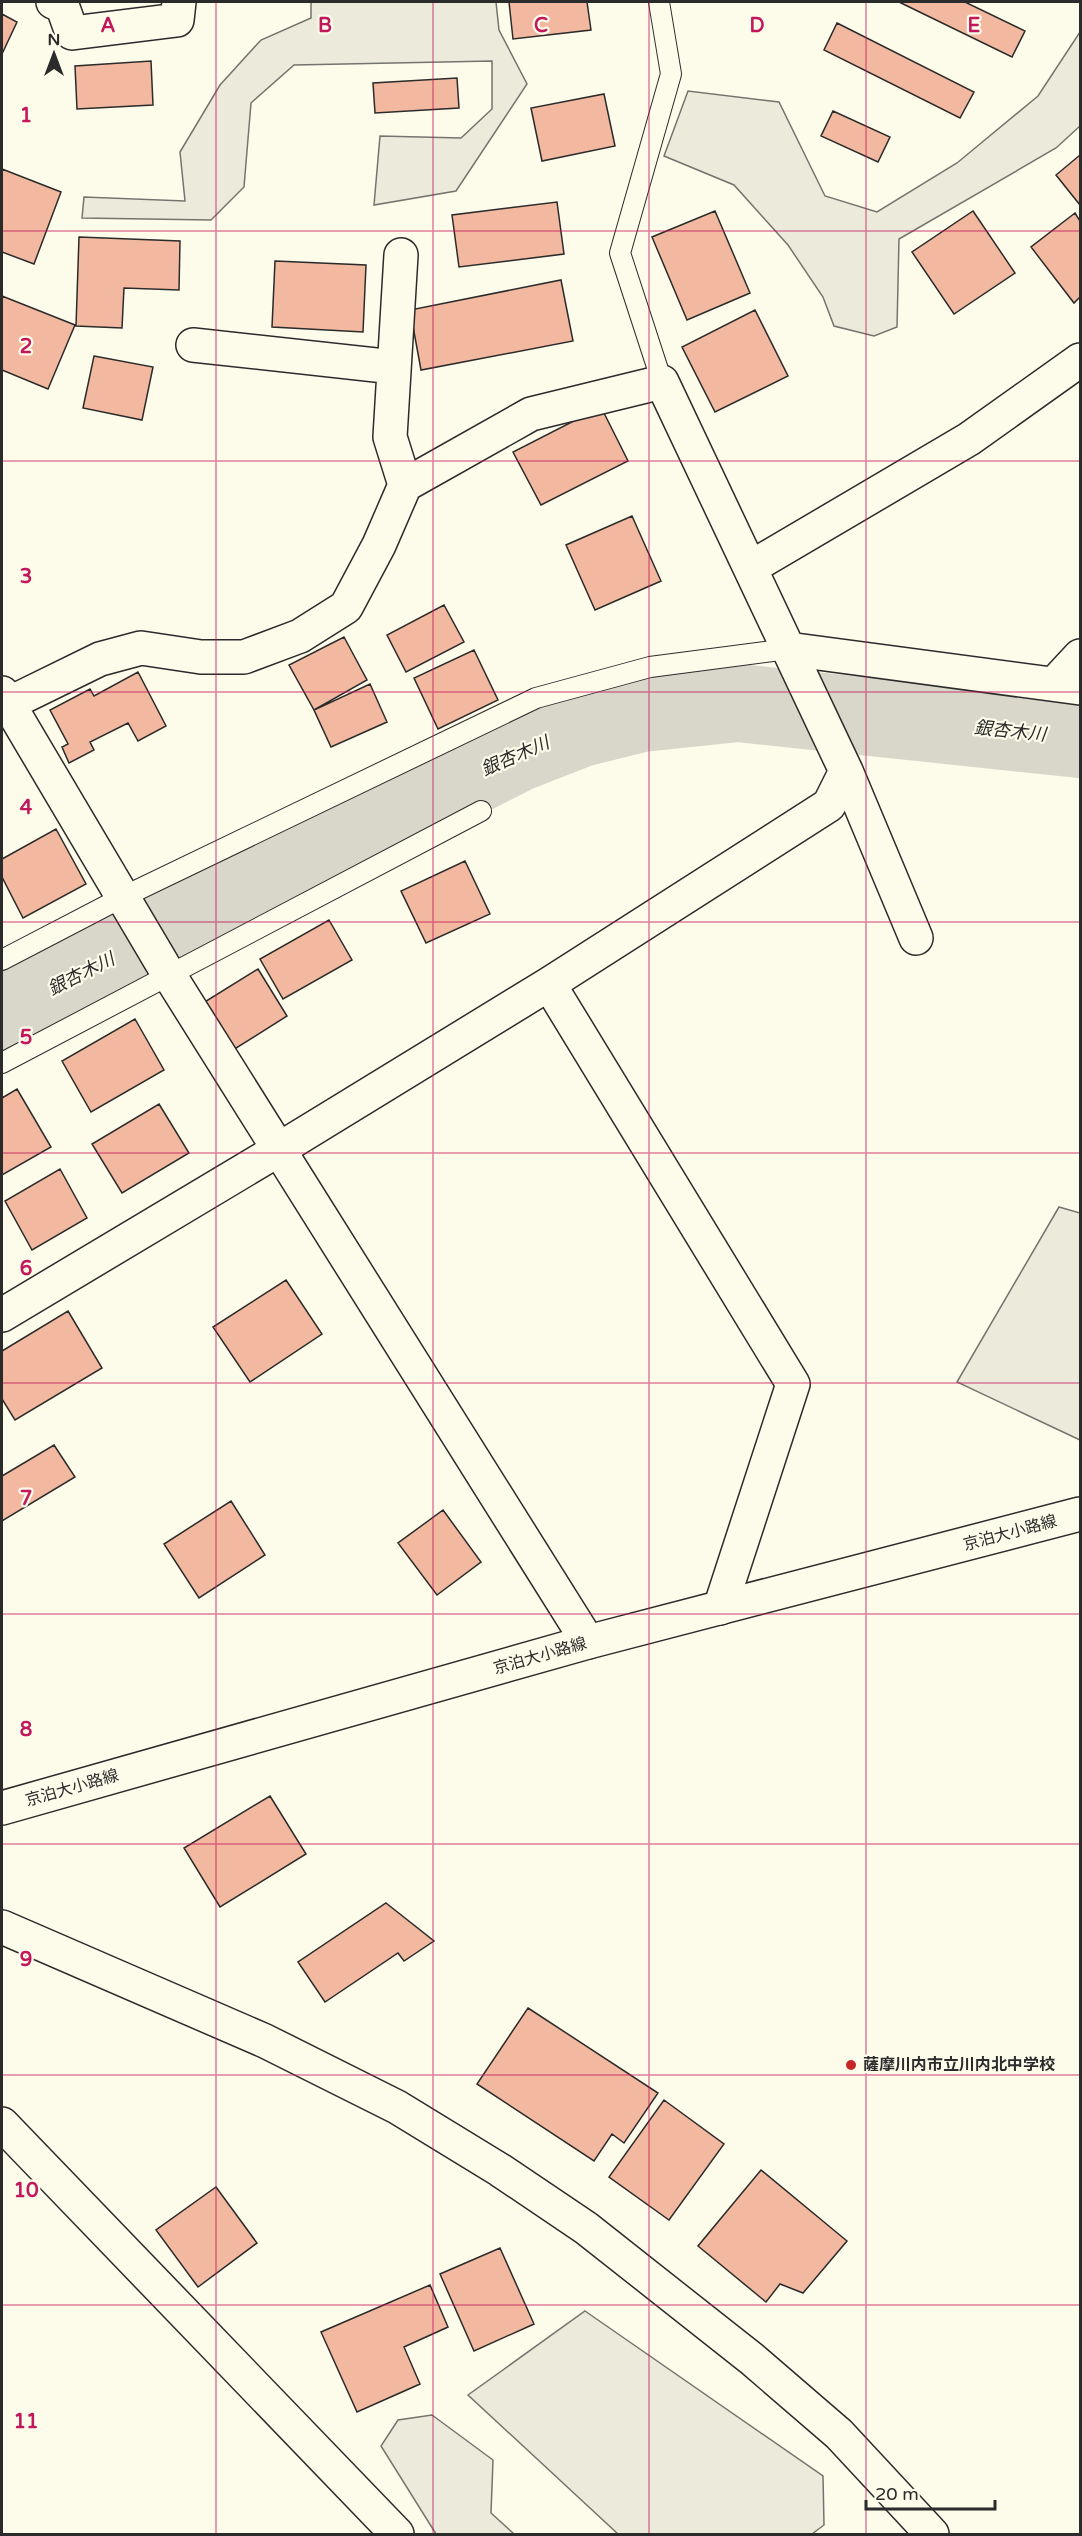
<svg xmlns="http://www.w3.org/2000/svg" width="1082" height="2536" font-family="'Varela Round','Noto Sans JP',sans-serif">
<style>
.green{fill:#ecebdb;stroke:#74746e;stroke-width:1.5}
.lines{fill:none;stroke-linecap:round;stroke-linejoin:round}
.river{stroke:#d8d7c9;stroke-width:78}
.building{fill:#f2b8a0;stroke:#2b2b2b;stroke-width:1.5}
.service-casing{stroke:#2b2b2b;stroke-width:22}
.minor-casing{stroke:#2b2b2b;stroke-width:36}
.tertiary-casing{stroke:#2b2b2b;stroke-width:36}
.primary-casing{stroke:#2b2b2b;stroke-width:36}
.service{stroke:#fdfbea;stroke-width:20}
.minor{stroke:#fdfbea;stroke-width:33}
.tertiary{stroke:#fdfbea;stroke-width:33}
.primary{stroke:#fdfbea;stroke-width:33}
.grid{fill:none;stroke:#c2185b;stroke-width:1.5;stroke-opacity:0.55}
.poi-dot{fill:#c62828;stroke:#fdfbea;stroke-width:2}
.labels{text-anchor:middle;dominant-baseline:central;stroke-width:4.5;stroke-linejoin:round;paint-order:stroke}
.street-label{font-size:16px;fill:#2b2b2b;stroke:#fdfbea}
.poi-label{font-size:16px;font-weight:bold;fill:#2b2b2b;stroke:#fdfbea;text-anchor:start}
.water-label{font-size:18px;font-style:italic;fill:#2b2b2b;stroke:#fdfbea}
.grid-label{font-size:20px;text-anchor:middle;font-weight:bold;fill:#c2185b;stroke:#fdfbea;stroke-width:4.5;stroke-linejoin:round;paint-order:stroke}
</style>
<rect width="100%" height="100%" fill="#fdfbea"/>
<path class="green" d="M311,2H496L499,30L527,84L456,191L374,205L380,136L461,138L492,109V61L294,65L251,103L244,187L211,220L82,218L84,197L185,201L180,152L220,85L261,40L311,18Z
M1080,32V126L1056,148L899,239L897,327L874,336L834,326L823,297L788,245L734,185L664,156L688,91L779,102L825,196L877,212L957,163L1038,96Z
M1059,1207L1080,1213V1440L957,1382Z
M585,2311L823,2476L824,2525L812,2534H618L468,2395Z
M432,2415L493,2460L491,2513L514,2534H436L381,2446L398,2420Z"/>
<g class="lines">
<path class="river" d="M2,1014L517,753L581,728L642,713L738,703L1080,739"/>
</g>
<path class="building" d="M509,2H587L591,30L513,39Z
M899,2H965L1025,31L1012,57Z
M2,14L17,22L2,54Z
M837,23L974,92L960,118L824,50Z
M151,61L153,105L77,109L75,66Z
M457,78L459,108L375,113L373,83Z
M604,94L615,146L542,161L531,108Z
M833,111L890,137L878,162L821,136Z
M1080,155V205L1056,175Z
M2,169L61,192L34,264L2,252Z
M557,202L564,254L459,267L452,215Z
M715,211L750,293L687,320L652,237Z
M973,211L1015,273L954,314L912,252Z
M1075,213L1080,221V297L1074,303L1031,247Z
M79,237L180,241L179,290L124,288L122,328L76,326Z
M275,261L366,265L363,332L272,327Z
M561,280L573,341L421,370L410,310Z
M2,296L75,325L48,389L2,370Z
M755,310L788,376L715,412L682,347Z
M94,356L153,367L142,420L83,408Z
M601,407L628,461L541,505L513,452Z
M632,516L661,581L595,610L566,545Z
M444,605L464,642L406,672L387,635Z
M344,637L367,680L314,710L289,665Z
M474,650L498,700L438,729L414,678Z
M138,672L166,726L138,741L128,723L90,742L94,750L69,763L62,747L68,744L50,710L90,689L94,696Z
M370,684L387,722L331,747L314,710Z
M56,829L86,884L23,918L2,877V859Z
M465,861L490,914L426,943L401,891Z
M329,920L352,960L283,999L260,959Z
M258,969L287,1016L233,1050L203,1003Z
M135,1019L164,1070L91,1112L62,1061Z
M17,1089L51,1147L2,1175V1098Z
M159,1104L189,1153L122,1193L92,1144Z
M60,1169L87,1218L32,1250L5,1201Z
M286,1280L322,1334L250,1382L213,1327Z
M68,1311L102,1368L15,1420L2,1399V1351Z
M54,1445L75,1477L2,1521V1476Z
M231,1501L265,1555L199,1598L164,1544Z
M443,1510L481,1562L437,1595L398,1543Z
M270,1796L306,1854L220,1907L184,1848Z
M386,1903L434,1941L404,1961L398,1953L325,2002L298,1962Z
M528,2008L658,2093L624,2143L612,2134L594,2161L477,2084Z
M664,2100L724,2144L669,2220L609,2177Z
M761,2170L847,2241L803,2293L780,2284L766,2302L698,2246Z
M216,2187L257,2243L198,2287L156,2230Z
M500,2248L534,2324L474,2351L440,2274Z
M430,2285L448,2327L404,2347L420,2384L357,2412L321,2332Z"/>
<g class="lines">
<g class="service-casing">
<path id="service" d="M659,2L671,74L620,253L662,382
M2,960L123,897L536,698L650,667L788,649
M2,1063L481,811"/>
</g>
<g class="minor-casing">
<path id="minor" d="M53,2L62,5L72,33L177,20L179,2
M401,255L390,437L405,485
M193,345L394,367
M750,568L969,439L1080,360
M788,649L1080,688
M1054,684L1080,656
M2,693L163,965L588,1642
M2,707L100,659L141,648L201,657H244L300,636L346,607L379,545L405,485L531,414L662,382L846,771L916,938
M549,984L793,1384L720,1608
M2,1315L278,1150L549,984L829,805L846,771
M2,2124L397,2534"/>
</g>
<g class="tertiary-casing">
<path id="tertiary" d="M2,1927L265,2041L397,2107L500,2170L586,2228L752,2359L839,2434L932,2534"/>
</g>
<g class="primary-casing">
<path id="primary" d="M2,1808L588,1642L1080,1514"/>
</g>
<use href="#service" class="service"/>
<use href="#minor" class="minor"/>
<use href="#tertiary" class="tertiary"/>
<use href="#primary" class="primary"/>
</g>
<path class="grid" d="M216,2V2534M433,2V2534M649,2V2534M866,2V2534M2,231H1080M2,461H1080M2,692H1080M2,922H1080M2,1153H1080M2,1383H1080M2,1614H1080M2,1844H1080M2,2075H1080M2,2305H1080"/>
<circle class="poi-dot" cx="851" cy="2065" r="6"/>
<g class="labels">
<g class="street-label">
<text transform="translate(1010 1533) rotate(-15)">京泊大小路線</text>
<text transform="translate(540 1656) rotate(-16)">京泊大小路線</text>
<text transform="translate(72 1788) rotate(-16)">京泊大小路線</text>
</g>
<g class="poi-label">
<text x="863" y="2065">薩摩川内市立川内北中学校</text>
</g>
<g class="water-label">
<text transform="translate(1010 731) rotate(6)">銀杏木川</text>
<text transform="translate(515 756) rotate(-24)">銀杏木川</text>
<text transform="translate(81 974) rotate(-27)">銀杏木川</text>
</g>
</g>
<g class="grid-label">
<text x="108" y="32">A</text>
<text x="325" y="32">B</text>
<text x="541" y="32">C</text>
<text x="757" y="32">D</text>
<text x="974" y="32">E</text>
<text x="26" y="122">1</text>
<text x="26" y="353">2</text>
<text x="26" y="583">3</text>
<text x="26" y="814">4</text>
<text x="26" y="1044">5</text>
<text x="26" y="1275">6</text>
<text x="26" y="1505">7</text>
<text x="26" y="1736">8</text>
<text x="26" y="1966">9</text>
<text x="26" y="2197">10</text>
<text x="26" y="2428">11</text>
</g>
<rect width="1082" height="2536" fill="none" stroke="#2b2b2b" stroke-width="6"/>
<g transform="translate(54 54)" stroke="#fdfbea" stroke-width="4.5" paint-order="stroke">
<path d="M0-4.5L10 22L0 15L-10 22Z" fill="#2b2b2b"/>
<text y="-9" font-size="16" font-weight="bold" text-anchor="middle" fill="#2b2b2b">N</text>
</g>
<path d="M866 2500v9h129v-9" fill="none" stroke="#2b2b2b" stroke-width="3"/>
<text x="875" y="2500" font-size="18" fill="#2b2b2b" stroke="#fdfbea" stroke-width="4.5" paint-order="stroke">20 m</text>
</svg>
